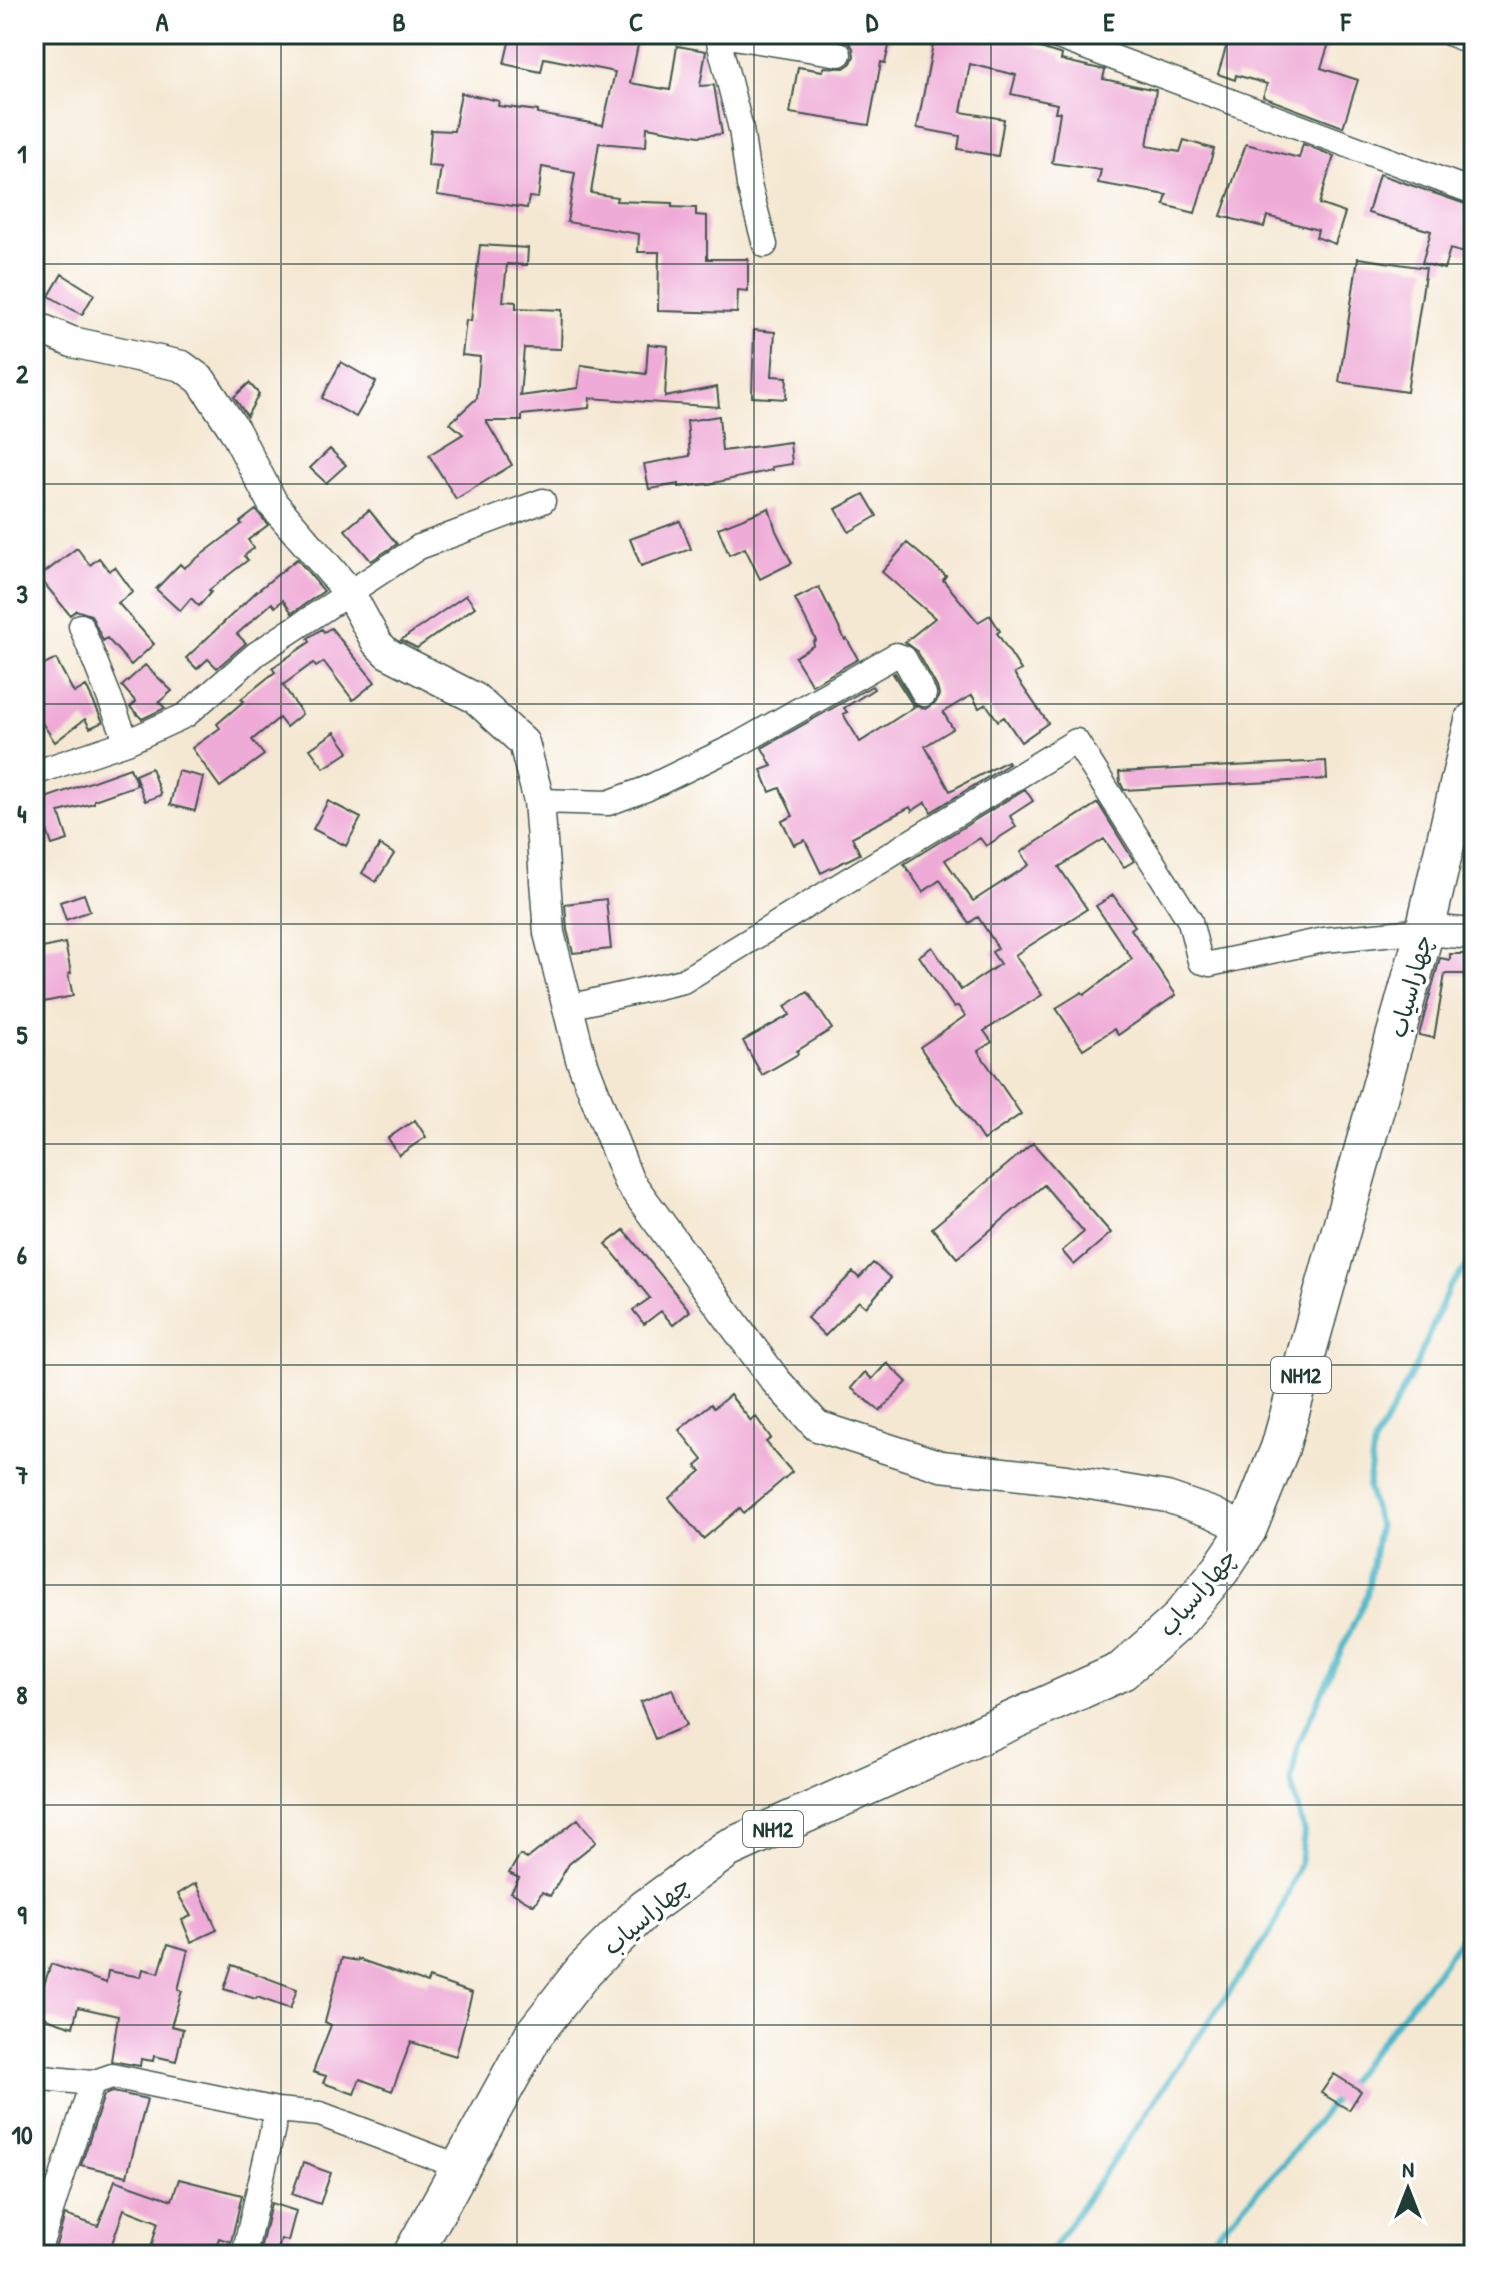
<svg xmlns="http://www.w3.org/2000/svg" width="1508" height="2289" font-family="'Patrick Hand','Playpen Sans Arabic',sans-serif">
<style>
.lines{fill:none;stroke-linecap:round;stroke-linejoin:round}
.stream{stroke:#4ab6c6;stroke-width:6}
.building{fill:#efabd7}
.minor-casing{stroke:#3f574c;stroke-width:27}
.tertiary-casing{stroke:#3f574c;stroke-width:33}
.trunk-casing{stroke:#3f574c;stroke-width:41}
.minor{stroke:#fff;stroke-width:24}
.tertiary{stroke:#fff;stroke-width:30}
.trunk{stroke:#fff;stroke-width:38}
.grid{fill:none;stroke:#1f3d34;stroke-width:2;stroke-opacity:0.55}
.labels{text-anchor:middle;dominant-baseline:central;stroke-width:7;stroke-linejoin:round;paint-order:stroke}
.shield{fill:#fff;stroke:#627771;stroke-width:2}
.shield-label{font-size:22px;font-weight:bold;fill:#1f3d34}
.street-label{font-size:24px;fill:#1f3d34;stroke:#fff}
.neatline{fill:none;stroke:#1f3d34;stroke-width:3}
.grid-label{font-size:26px;text-anchor:middle;font-weight:bold;fill:#1f3d34}
</style>
<rect width="100%" height="100%" fill="#fff"/>
<filter id="ink" filterUnits="userSpaceOnUse"><feTurbulence type="fractalNoise" baseFrequency=".0125" numOctaves="2"/><feDisplacementMap in="SourceGraphic" scale="16" xChannelSelector="R" yChannelSelector="G"/><feConvolveMatrix kernelMatrix="1 2 1 2 8 2 1 2 1" color-interpolation-filters="sRGB"/></filter>
<filter id="wash" filterUnits="userSpaceOnUse"><feTurbulence type="fractalNoise" baseFrequency=".006" numOctaves="4" result="noise"/><feDisplacementMap in="SourceGraphic" scale="32" xChannelSelector="R" yChannelSelector="G"/><feGaussianBlur stdDeviation="1.8" result="paint"/><feColorMatrix in="noise" values="0 0 0 0 0 0 0 0 0 0 0 0 0 0 0 0 0 1.4 0 .05"/><feComposite in="paint" operator="in"/></filter>
<g filter="url(#wash)">
<rect width="100%" height="100%" fill="#f5e8d3"/>
<g class="lines">
<path class="stream" d="M1344,2087L1446,1960L1474,1916
M1048,2255L1274,1927L1300,1863L1304,1833L1291,1782L1298,1744L1367,1595L1379,1527L1368,1488L1374,1444L1415,1368L1449,1287L1474,1258
M1197,2255L1285,2162L1337,2096"/>
</g>
<g id="blocks">
<path class="building" d="M511,34H610L639,40L630,83L670,90L677,46L706,51L700,86L714,85L722,134L699,136L647,127L646,147L599,143L591,193L617,197L616,201L672,203V207L696,208V215L707,216V259H748V291L738,290L737,313L658,311L659,252H638L639,234L567,222L575,173L542,167L538,198L529,197L527,208L437,195L441,167L428,166L431,130L454,131L461,93L499,101L498,106L538,111V114L603,125L615,72L544,58L541,72L504,64Z
M833,34H892L885,63L881,62L869,125L790,113L798,67L823,71L824,67L844,68L851,63L854,56L853,48L848,42L832,38Z
M935,34H1018L1016,40L1062,55L1061,60L1105,70L1103,79L1156,90L1147,146L1180,152L1184,140L1214,149L1195,213L1164,205L1167,195L1098,183L1101,170L1052,163L1060,112H1055L1057,104L1011,94L1016,75L970,64L961,112L1004,119L998,156L958,149L960,136L917,128Z
M1230,34H1332L1321,68L1358,80L1343,127L1263,97L1267,84L1236,75L1235,80L1218,74Z
M1246,144L1299,158L1303,144L1334,156L1319,204L1345,213L1335,244L1316,237L1318,230L1267,216L1264,227L1221,216Z
M1379,174L1474,207V232L1468,254L1450,249L1444,269L1422,263L1431,231L1368,213Z
M480,245L528,248L527,265L507,264L503,301L516,302V308L562,310L561,349L524,348L520,396L578,388L581,365L646,374L648,344L668,346L665,397L717,387L719,407L590,398L589,408L522,415V421H486L512,465L456,499L429,455L463,434L450,423L477,398L480,357L462,355L466,320L471,321Z
M1358,258L1426,268L1407,392L1339,382Z
M62,274L94,294L82,315L49,296Z
M754,330L775,332L772,376L787,377L786,399L752,397Z
M341,362L376,382L356,417L322,398Z
M249,383L259,394L247,416L234,397Z
M719,416L722,451L790,442L792,464L771,467L772,470L709,484L679,487V484L649,489L644,464L690,456L687,421Z
M330,449L346,465L326,483L310,468Z
M864,494L877,516L849,532L836,509Z
M769,508L776,531L792,563L760,579L745,548L729,555L718,528Z
M256,510L268,525L248,540L254,548L244,556L248,560L209,590L211,592L199,606L191,598L180,611L156,589L180,564L184,568L242,524L240,522Z
M369,510L397,544L371,561L345,530Z
M680,521L691,549L641,566L630,539Z
M907,543L946,576L943,580L978,622L990,615L1000,631L997,633L1021,670L1014,674L1048,723L1021,742L1004,717L998,721L986,704L979,708L972,695L943,712L953,729L925,746L950,791L1007,761L1009,764L931,812L926,802L912,811L910,807L852,837L860,854L821,873L805,840L794,845L782,821L793,816L780,788L770,792L761,770L772,766L762,748L872,686L874,689L844,708L847,712L843,714L860,742L914,707L893,674L895,673L916,706L925,709L936,702L939,695L937,687L917,651L905,642L935,618L882,572Z
M77,548L90,565L99,558L109,571L115,567L133,592L118,603L154,644L131,665L107,638L103,641L91,615L76,610L70,615L39,577Z
M297,559L324,591L292,613L283,600L275,607L272,603L237,634L246,643L217,668L208,659L197,669L186,658L256,592Z
M819,587L845,640L847,639L858,659L812,685L795,657L814,645L813,642L816,640L795,599Z
M466,595L475,607L417,648L401,640Z
M331,628L375,682L353,700L324,662L316,667L313,663L283,685L302,714L286,727L279,718L252,740L264,755L220,787L192,748L220,728L217,724L244,701L241,699L275,672L272,668L310,642L308,638L322,629L324,632Z
M56,659L74,693L86,686L103,722L90,728L85,719L55,742L34,711V670Z
M145,665L172,691L159,702L165,708L142,719L130,707L136,702L122,686Z
M335,732L349,752L324,768L310,749Z
M1326,761L1327,779L1124,790L1120,782L1119,772Z
M130,768L137,785L94,800V803L59,812L68,840L52,845L37,801Z
M151,768L161,795L145,801L135,775Z
M178,771L203,777L195,811L170,805Z
M1025,789L1033,801L1010,816L1016,827L986,846L980,838L945,860L973,901L1029,865L1021,852L1098,803L1134,861L1124,867L1104,839L1059,867L1087,909L1015,955L1042,995L984,1031L992,1042L978,1051L1021,1114L983,1140L920,1047L965,1016L958,1006L954,1008L919,956L932,947L961,990L1000,964L992,952L998,948L978,917L969,923L940,880L923,892L904,864Z
M328,801L361,818L346,846L313,829Z
M380,845L394,854L376,882L362,873Z
M84,894L90,911L66,920L60,902Z
M1113,895L1135,926L1131,929L1176,995L1118,1035L1114,1029L1083,1049L1056,1008L1082,992L1084,995L1132,959L1096,906Z
M606,899L611,949L573,953L567,930L565,904Z
M65,943L71,973L68,974L73,996L34,1004V950Z
M1450,954H1474V974H1445L1434,1038L1419,1035L1440,958L1450,960Z
M808,992L832,1029L797,1051L798,1054L762,1075L743,1041L790,1015L785,1006Z
M415,1120L426,1137L399,1155L388,1138Z
M1033,1143L1111,1233L1074,1265L1062,1251L1084,1232L1044,1185L957,1258L932,1228Z
M624,1230L690,1311L673,1325L661,1311L644,1324L633,1310L650,1298L606,1244Z
M873,1263L891,1278L866,1307L859,1301L825,1336L807,1318L853,1272L859,1278Z
M887,1363L907,1382L880,1411L851,1388L865,1372L872,1379Z
M730,1395L751,1421L756,1417L771,1438L766,1442L792,1472L744,1513L740,1508L703,1539L669,1498L701,1471L696,1466L703,1460L679,1430L711,1404L714,1408Z
M672,1689L686,1726L655,1739L640,1702Z
M578,1819L596,1842L569,1864L550,1896L542,1892L534,1905L511,1892L519,1878L509,1873L520,1855L527,1859Z
M196,1883L217,1930L191,1942L182,1920L191,1916L178,1894Z
M168,1944L188,1950L178,1990L182,1991L171,2026L183,2029L176,2061L154,2056L153,2061L141,2059L140,2066L111,2061L118,2016L78,2007L73,2027L34,2014L51,1964L106,1983L108,1971L141,1977L143,1969L159,1973Z
M342,1958L358,1961V1959L427,1983L429,1978L472,1993L456,2056L411,2042L392,2091L360,2079L354,2094L323,2083L326,2076L313,2072L331,2025L325,2022Z
M232,1965L297,1989L290,2009L257,1997L256,1999L224,1989Z
M1334,2074L1361,2091L1349,2110L1321,2093Z
M113,2092L147,2099L127,2176L81,2165L104,2095Z
M303,2163L331,2173L320,2204L292,2194Z
M179,2179L242,2195L231,2242L219,2238L214,2255H149L158,2222L124,2209L108,2255H53L65,2215L98,2226L115,2180L172,2200Z
M271,2203L296,2211L288,2241L281,2239L277,2255H259Z"/>
</g>
</g>
<g filter="url(#ink)">
<use href="#blocks" fill-opacity="0" stroke="#3f574c" stroke-width="2"/>
<g class="lines">
<g class="minor-casing">
<path id="minor" d="M715,34L839,54
M717,34L741,129L749,185L765,245
M1050,34L1474,192
M1451,34L1474,43
M81,626L127,742
M34,773L127,742L186,715L256,654L419,547L543,501
M539,801L608,803L646,789L737,745L896,655L904,658L924,694
M568,1007L683,981L1076,741L1190,921L1200,961L1210,964L1324,940L1425,930
M34,2077L92,2083L112,2076L277,2110L320,2114L460,2167
M37,2255L92,2083
M244,2255L277,2110"/>
</g>
<g class="tertiary-casing">
<path id="tertiary" d="M34,326L72,342L182,366L201,380L235,431L273,504L349,592L377,643L387,653L475,698L524,743L539,801L549,933L581,1059L628,1180L775,1380L817,1426L941,1466L1066,1480L1167,1497L1213,1513L1247,1530
M1425,930L1474,934"/>
</g>
<g class="trunk-casing">
<path id="trunk" d="M412,2255L534,2034L584,1970L645,1909L727,1849L1122,1671L1177,1622L1221,1569L1247,1530L1280,1448L1425,930L1474,721"/>
</g>
<use href="#minor" class="minor"/>
<use href="#tertiary" class="tertiary"/>
<use href="#trunk" class="trunk"/>
</g>
</g>
<path class="grid" d="M281,34V2255M517,34V2255M754,34V2255M991,34V2255M1227,34V2255M34,264H1474M34,484H1474M34,704H1474M34,924H1474M34,1144H1474M34,1365H1474M34,1585H1474M34,1805H1474M34,2025H1474"/>
<g class="labels">
<g class="shield">
<rect x="1271" y="1357" width="60" height="36" rx="6"/>
<rect x="743" y="1811" width="60" height="36" rx="6"/>
</g>
<g class="shield-label">
<text x="1301" y="1375">NH12</text>
<text x="773" y="1829">NH12</text>
</g>
<g class="street-label">
<text transform="translate(1410 986) rotate(-75)">چهاراسیاب</text>
<text transform="translate(1197 1592) rotate(-50)">چهاراسیاب</text>
<text transform="translate(646 1915) rotate(-41)">چهاراسیاب</text>
</g>
</g>
<rect width="1508" height="2289" fill="none" stroke="#fff" stroke-width="88"/>
<g transform="translate(1408 2189)" stroke="#ffffff" stroke-width="6" paint-order="stroke">
<path d="M0-6L14 30L0 20L-14 30Z" fill="#1f3d34"/>
<text y="-12" font-size="22" font-weight="bold" text-anchor="middle" fill="#1f3d34">N</text>
</g>
<rect x="44" y="44" width="1420" height="2201" class="neatline"/>
<g class="grid-label">
<text x="162" y="31">A</text>
<text x="399" y="31">B</text>
<text x="636" y="31">C</text>
<text x="872" y="31">D</text>
<text x="1109" y="31">E</text>
<text x="1346" y="31">F</text>
<text x="22" y="163">1</text>
<text x="22" y="383">2</text>
<text x="22" y="603">3</text>
<text x="22" y="823">4</text>
<text x="22" y="1044">5</text>
<text x="22" y="1264">6</text>
<text x="22" y="1484">7</text>
<text x="22" y="1704">8</text>
<text x="22" y="1924">9</text>
<text x="22" y="2144">10</text>
</g>
</svg>
